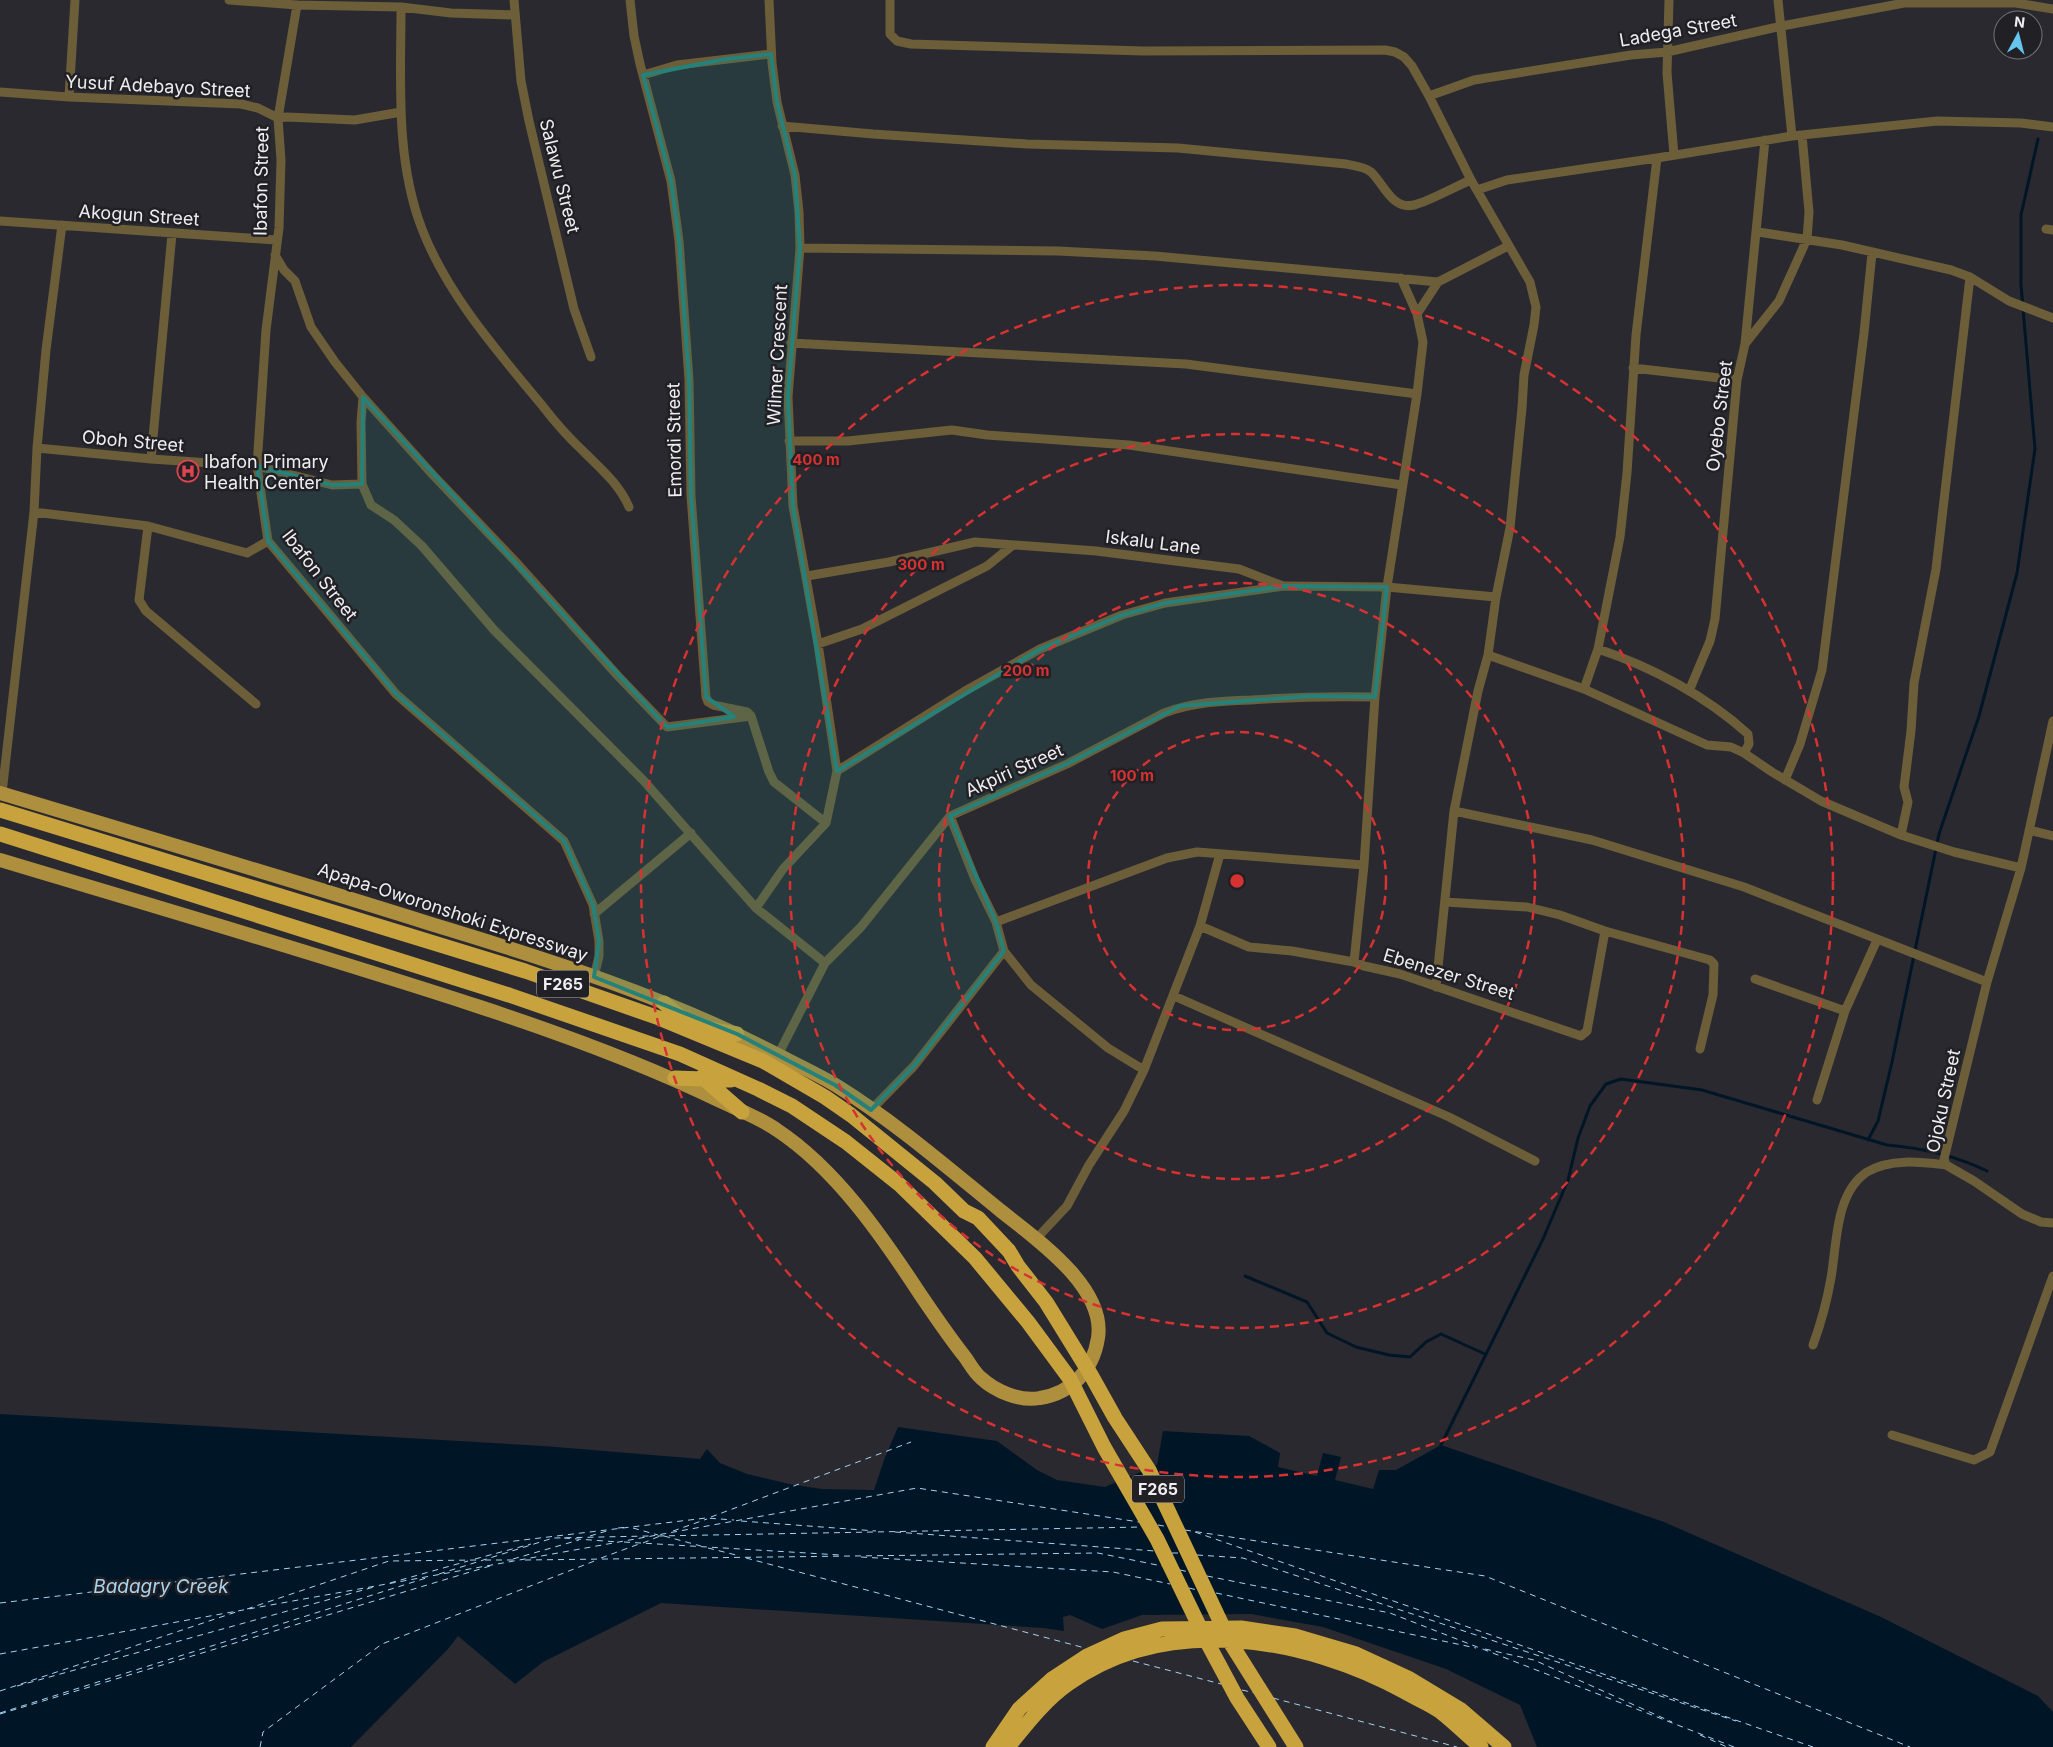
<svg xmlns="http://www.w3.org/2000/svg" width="2053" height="1747" font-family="Inter,sans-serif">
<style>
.water{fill:#001627}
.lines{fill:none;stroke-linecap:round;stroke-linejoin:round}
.stream{stroke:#001627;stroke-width:3}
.ferry{stroke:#a8d3f1;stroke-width:1;stroke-dasharray:6 5;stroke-linecap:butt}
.street{stroke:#6c5e39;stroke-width:9}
.primary{stroke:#ae8f3e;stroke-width:14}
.highway{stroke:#c8a33d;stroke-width:15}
.marked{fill:#25827b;fill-opacity:0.2;stroke:#25827b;stroke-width:4;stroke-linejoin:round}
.ring{fill:none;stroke:#d73232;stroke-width:2.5;stroke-dasharray:9 6}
.labels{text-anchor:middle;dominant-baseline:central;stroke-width:5;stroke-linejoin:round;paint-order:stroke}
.shield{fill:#212025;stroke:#b0b0b4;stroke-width:1}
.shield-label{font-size:16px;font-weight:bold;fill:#eeedf1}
.street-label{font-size:18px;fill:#eeedf1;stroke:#212025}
.poi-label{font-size:18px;fill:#eeedf1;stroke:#212025;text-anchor:start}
.water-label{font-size:19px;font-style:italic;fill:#a8d3f1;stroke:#212025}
.centre{fill:#d73232;stroke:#212025;stroke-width:2.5}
.ring-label{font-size:15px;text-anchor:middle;font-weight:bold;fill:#d73232;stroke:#212025;stroke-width:5;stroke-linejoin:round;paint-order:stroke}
</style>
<rect width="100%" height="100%" fill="#2a292f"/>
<path class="water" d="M0,1414L544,1446L700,1459L707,1449L720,1463L747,1474L789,1484L822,1489L874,1490L884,1460L898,1427L997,1441L1037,1470L1057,1480L1105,1487L1157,1465L1163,1431L1249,1436L1280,1453L1278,1467L1317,1476L1323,1453L1341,1457L1335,1480L1373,1489L1379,1470H1396L1441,1445L1664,1522L1881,1617L2038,1696L2053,1712V1747H1537L1520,1705L1446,1669L1323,1627L1251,1614L1142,1615L1102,1629L1070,1615L1063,1617L1064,1631L1043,1628L661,1603L543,1662L515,1684L458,1636L448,1649L351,1747H0Z"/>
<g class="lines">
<path class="stream" d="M1868,1140L1878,1121L1892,1062L1939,834L1979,716L2017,573L2035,449L2021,285V215L2038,139
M1245,1276L1307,1302L1327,1333L1356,1347L1389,1355L1410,1357L1426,1342L1441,1334L1485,1354
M1441,1445L1543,1239L1568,1180L1578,1138L1590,1106L1606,1084L1621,1079L1702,1090L1887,1145C1923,1148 1954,1155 1987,1171"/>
<path class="ferry" d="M711,1517L911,1442
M741,1521L876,1531
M1158,1525L1169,1527
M618,1528L629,1527
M633,1528L658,1535
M1185,1530L1485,1576L1910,1747
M673,1531L707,1519
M895,1532L1155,1551
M1195,1532L1813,1747
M590,1536L610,1530
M658,1536L1142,1527
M664,1536L701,1546
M564,1538L618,1542
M624,1542L840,1555
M643,1543L660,1536
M708,1548L740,1556
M1172,1553H1180
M1197,1555L1243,1558L1736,1721
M861,1557L1113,1572L1170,1584
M601,1558L639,1544
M746,1558L1085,1648
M475,1559L531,1544
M513,1559L579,1540
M485,1560H516
M525,1560L1098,1553L1162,1566
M1180,1570L1189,1572
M439,1574L553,1538L649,1536
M1207,1576L1390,1613L1734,1747
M390,1583L468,1561
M1189,1588L1197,1590
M1216,1593L1476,1648
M0,1603L706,1518L734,1520
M247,1609L389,1561L478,1560
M1485,1649L1534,1660L1672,1722
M0,1654L917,1488L1139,1522
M1133,1661L1221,1684
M17,1686L374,1587
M1242,1690L1255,1693
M0,1691L236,1612
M1273,1698L1457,1747
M0,1713L426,1578
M0,1714L490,1566
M1700,1735L1727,1747
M260,1747L263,1732L382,1644L597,1560"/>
<path class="street" d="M229,0L297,5L401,7L451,13L514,15
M514,0L521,81L529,121L574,309L591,357
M630,0L634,36L640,64L671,181L679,241L689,380L691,496L706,697L708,702L713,705L747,712L751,716L769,772L774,782L826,823
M769,0L772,63L777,102L795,175L799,212L800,248L788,397L793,506L818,644L837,771
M890,0V34L897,41L911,44L1143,51L1385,50L1395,52L1404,57L1412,66L1429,96L1471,180L1530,282L1536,307L1534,325L1524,375L1522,408L1510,528L1496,597L1488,655L1478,691L1454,811L1436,987
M1669,0L1667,73L1674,155
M1778,0L1792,136
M297,5L278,118L281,160L279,228L266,330L257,466L268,541L396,694L564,841L593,905L599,941V956L594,977
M401,7C401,80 395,159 422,229C447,294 497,351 541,404C554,421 568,437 584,452C601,469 619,484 629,507
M643,75L677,65L771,54
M0,92L69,97L241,104L258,108L278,118L287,117L355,120L401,112
M1429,96L1474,80L1631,55L1667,52L1782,26L1904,3H2016L2053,9
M69,97L75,0
M782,126L873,134L1027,144L1178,148L1346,164C1354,166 1364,166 1371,172C1384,184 1392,210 1414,205C1430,201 1454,187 1471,180
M1477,190L1507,180L1657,158L1792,136L1937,121L2021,123L2053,127
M0,221L276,240
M2046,229L2053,230
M1758,232L1842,245L1951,270L1970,277L2009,301L2053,318
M800,248L1058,251L1155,256L1438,282L1508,246
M275,255L284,270L295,281L311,327L335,362L363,397L433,475L515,561L618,676L667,727L751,716
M1401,278L1417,314
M791,343L1186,364L1417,394
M1745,344L1779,301L1807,239L1809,212L1802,135
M1633,368L1737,380
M789,441H848L952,430L987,435L1129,445L1402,485
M37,448L151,459L257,466L332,485L362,484L371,505L394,520L422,546L494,630L643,780L756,908L825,963
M151,459L172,234
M362,484L361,422L363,397
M34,512L148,526L247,553L268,541
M148,526L139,600L146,611L256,704
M807,576L889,562L975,542L1096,551L1239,569L1283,586
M818,644L862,629L987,566L1013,545
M1598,649C1652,667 1706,696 1748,734L1749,744L1744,753
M1488,655L1584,689L1707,745L1731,747L1744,753L1772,772L1821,801L1901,835L1954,852L2021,868
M1584,689L1598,649L1620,537L1627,473L1636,335L1657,158
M1689,691L1710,641L1715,619L1737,380L1745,344L1765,140
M2053,721L2021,868L1987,982L1944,1159L1946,1165L1974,1181L2022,1214L2041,1222L2053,1223
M1785,780L1800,744L1822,670L1864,333L1872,253
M2,793L34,512L37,448L46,350L62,225
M1454,811L1592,840L1744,887L1987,982
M950,816L975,879L996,922L1004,951L1031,985L1108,1048L1144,1070
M2029,830L2053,836
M1901,835L1908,802L1904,787L1911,731L1914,683L1936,569L1970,277
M1445,902L1527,907L1560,915L1605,931L1710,960L1714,964L1713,995L1700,1049
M756,908L783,869L826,823L837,771L965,691L1040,649L1122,615L1165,603L1284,586L1387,587L1496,597
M594,914L691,833
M996,922L1167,858L1197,852L1364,865
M1200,926L1249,947L1292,951L1354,962L1364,966L1400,974L1581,1036L1587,1031L1605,931
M1354,962L1364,865L1375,697L1387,587L1417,394L1423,342L1417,314L1438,282
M1755,979L1845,1011
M1174,996L1449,1117L1535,1161
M778,1055L825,963L861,927L950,816L1067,764L1164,713C1193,702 1221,701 1251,700C1293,697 1333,696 1375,697
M1817,1100L1845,1011L1877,940
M871,1110L914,1066L1004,951
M1036,1239L1067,1206L1089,1165L1124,1111L1144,1070L1200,926L1220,854
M1813,1345C1821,1323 1827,1301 1831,1278C1837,1244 1835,1193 1867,1172C1890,1158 1921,1162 1946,1165
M1892,1435L1974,1460L1990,1452L2053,1276"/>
<path class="primary" d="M0,793C144,836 288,879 431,924C550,960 670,998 780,1056C799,1066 819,1075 837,1086C895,1122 948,1168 1001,1211C1036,1239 1106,1287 1098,1338C1093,1370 1072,1393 1040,1398C1020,1402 995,1391 981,1378C974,1372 970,1364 965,1357C949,1337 935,1316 920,1294C882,1236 836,1169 777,1130C760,1118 739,1110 720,1101C642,1063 562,1034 480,1007C321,955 160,908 0,860"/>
<path class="highway" d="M0,810L525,971L659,1018L763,1061L825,1097L851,1115L935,1183L964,1211L978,1218L1009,1251L1018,1266L1046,1302L1091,1375L1115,1418L1149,1470L1230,1642L1296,1747
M0,834L509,995L680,1054L758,1089L792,1106L846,1142L900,1185L975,1258L1028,1322L1070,1379L1104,1447L1157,1539L1207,1642L1237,1698L1269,1747
M664,1003L692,1027
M696,1027L737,1034
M702,1077L742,1112
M675,1078L731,1080
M993,1747L1019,1709L1052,1679L1087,1656L1124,1639L1162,1629L1241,1628L1295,1636L1356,1654L1408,1678L1461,1710L1504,1747
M1008,1747C1026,1725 1044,1701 1068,1684C1166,1613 1305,1637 1405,1692C1417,1699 1430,1704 1441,1712C1455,1723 1468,1736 1481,1747"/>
</g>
<path class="marked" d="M771,54L777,102L795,175L800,248L788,397L793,506L837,771L1040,649L1122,615L1165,603L1284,586L1387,587L1375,697L1313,696L1180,706L1067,764L950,816L996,922L1004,951L914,1066L871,1110L835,1085L737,1034L594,977L599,941L593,905L564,841L396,694L268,541L257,466L332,485L362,484L363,397L667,727L734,717L706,697L691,496L689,380L679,241L671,181L643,75L726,59Z"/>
<g class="ring">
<circle cx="1237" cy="881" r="149"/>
<circle cx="1237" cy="881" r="298"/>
<circle cx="1237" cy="881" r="447"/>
<circle cx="1237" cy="881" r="596"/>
</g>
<defs>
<g id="hospital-ring" transform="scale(1.125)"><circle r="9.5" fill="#212025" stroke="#e0444e" stroke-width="1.5"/><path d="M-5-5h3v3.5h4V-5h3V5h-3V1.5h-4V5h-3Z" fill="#e0444e"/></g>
</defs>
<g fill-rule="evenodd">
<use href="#hospital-ring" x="188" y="471"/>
</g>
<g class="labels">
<g class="shield">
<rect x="537" y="970.5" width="52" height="27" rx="4"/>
<rect x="1132" y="1475.5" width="52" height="27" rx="4"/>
</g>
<g class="shield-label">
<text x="563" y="984">F265</text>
<text x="1158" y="1489">F265</text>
</g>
<g class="street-label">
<text transform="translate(1678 30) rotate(-10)">Ladega Street</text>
<text transform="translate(158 86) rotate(3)">Yusuf Adebayo Street</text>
<text transform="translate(560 176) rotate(76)">Salawu Street</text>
<text transform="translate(261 181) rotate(-89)">Ibafon Street</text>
<text transform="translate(139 215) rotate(4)">Akogun Street</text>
<text transform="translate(777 355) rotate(-87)">Wilmer Crescent</text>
<text transform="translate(1719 416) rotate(-83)">Oyebo Street</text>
<text transform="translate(674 440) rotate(-91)">Emordi Street</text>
<text transform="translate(133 441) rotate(5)">Oboh Street</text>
<text transform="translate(1153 542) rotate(7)">Iskalu Lane</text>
<text transform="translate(320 575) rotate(52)">Ibafon Street</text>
<text transform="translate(1014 770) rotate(-24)">Akpiri Street</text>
<text transform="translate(453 912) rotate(18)">Apapa-Oworonshoki Expressway</text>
<text transform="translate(1449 974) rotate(17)">Ebenezer Street</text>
<text transform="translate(1943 1101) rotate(-78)">Ojoku Street</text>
</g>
<g class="poi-label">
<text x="204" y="461">Ibafon Primary<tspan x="204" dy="21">Health Center</tspan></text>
</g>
<g class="water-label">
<text x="161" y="1586">Badagry Creek</text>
</g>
</g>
<circle cx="1237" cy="881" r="8" class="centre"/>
<g class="ring-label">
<text x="816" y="465">400 m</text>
<text x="921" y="570">300 m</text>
<text x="1026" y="676">200 m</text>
<text x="1132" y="781">100 m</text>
</g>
<g transform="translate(2018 35) rotate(7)"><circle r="24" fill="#212025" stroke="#737277"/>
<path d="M0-4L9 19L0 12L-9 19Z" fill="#64c5ee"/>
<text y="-8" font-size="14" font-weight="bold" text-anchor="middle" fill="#eeedf1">N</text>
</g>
</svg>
